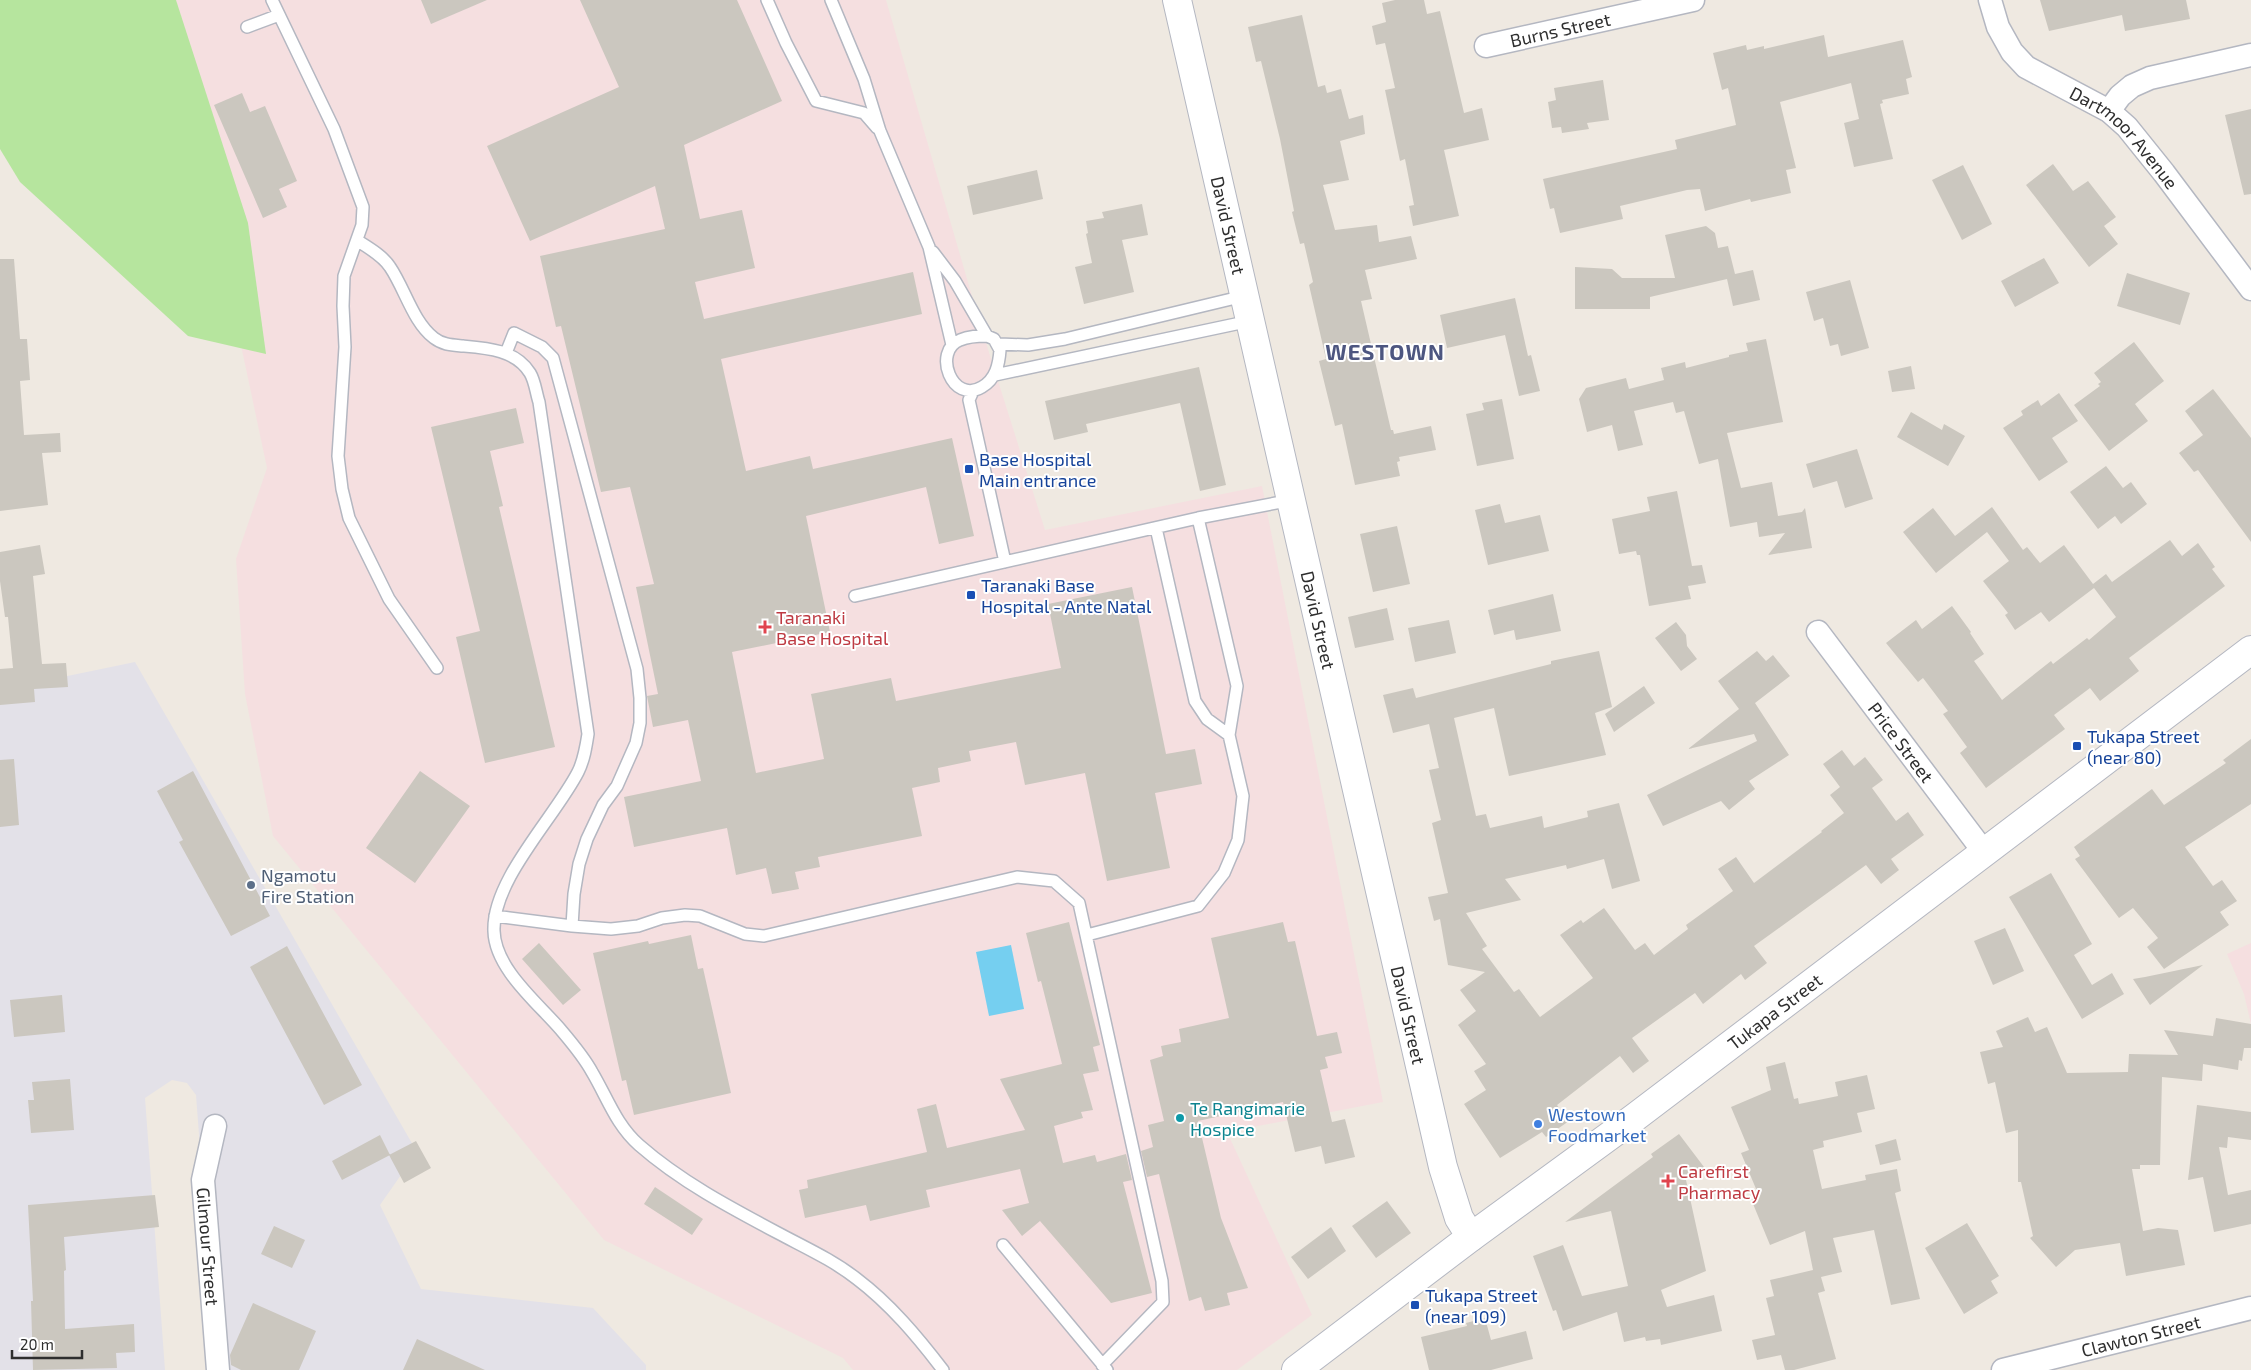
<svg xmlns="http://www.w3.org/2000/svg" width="2251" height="1370" font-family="'Exo 2',sans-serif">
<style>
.industrial{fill:#e3e1e8}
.medical{fill:#f5dfe0}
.green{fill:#b6e59e}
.water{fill:#75cff0}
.building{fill:#cbc7bf}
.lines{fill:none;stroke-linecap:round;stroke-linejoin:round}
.lane-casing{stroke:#b4b7c1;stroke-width:14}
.street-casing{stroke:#b4b7c1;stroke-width:25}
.secondary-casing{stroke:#b4b7c1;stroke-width:30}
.lane{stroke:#fff;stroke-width:11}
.street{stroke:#fff;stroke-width:22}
.secondary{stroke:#fff;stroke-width:28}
.transit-dot{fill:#1a4fb4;stroke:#fff;stroke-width:2}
.health-dot{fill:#e0444e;stroke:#fff;stroke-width:2}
.service-dot{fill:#5c6f8a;stroke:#fff;stroke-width:2}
.culture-dot{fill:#0f9aa8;stroke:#fff;stroke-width:2}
.shop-dot{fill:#3f7fe0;stroke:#fff;stroke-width:2}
.labels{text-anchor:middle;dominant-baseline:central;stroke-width:4;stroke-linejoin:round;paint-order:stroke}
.street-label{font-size:18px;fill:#2e2e2e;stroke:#fff}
.transit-label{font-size:18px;fill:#164399;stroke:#fff;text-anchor:start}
.health-label{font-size:18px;fill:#be3a42;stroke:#fff;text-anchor:start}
.service-label{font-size:18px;fill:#4e5e75;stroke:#fff;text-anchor:start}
.culture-label{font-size:18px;fill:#0d838f;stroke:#fff;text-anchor:start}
.shop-label{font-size:18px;fill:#366cbe;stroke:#fff;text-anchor:start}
.district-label{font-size:22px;font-weight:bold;letter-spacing:1px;fill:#4d5680;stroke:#fff}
</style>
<rect width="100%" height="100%" fill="#efe9e1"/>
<path class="industrial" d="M135,662L417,1152L380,1205L421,1289L593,1308L646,1365V1370H217L196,1095L187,1083L172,1080L145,1098L165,1370H0V690Z"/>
<path class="medical" d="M131,0H886L981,327L1045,530L1262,486L1383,1102L1227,1132L1312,1315L1237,1370H853L843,1358L604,1240L273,836L245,694L236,559L267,468L203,166Z
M2251,943V1024L2244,994L2227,954Z"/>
<path class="green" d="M0,0H176L248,223L266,354L188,336L20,182L0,149Z"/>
<path class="water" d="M1011,945L1024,1009L989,1016L976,952Z"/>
<path class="building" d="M421,0H487L431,24Z
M580,0H737L782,101L684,145L700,219L742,210L755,268L695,282L704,319L913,272L922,314L721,359L746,471L810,456L813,469L952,438L974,536L939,544L926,487L806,516L830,632L732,652L756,773L824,759L811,694L891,678L896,701L1061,668L1048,604L1132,587L1166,754L1195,749L1202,784L1155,793L1170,868L1107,881L1085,773L1025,785L1016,742L969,751L971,761L938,768L940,782L912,788L922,836L818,857L820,867L795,872L799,889L772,894L766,868L736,875L727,828L634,847L624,797L701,781L688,720L653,727L647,696L658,694L636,587L654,584L630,487L601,492L561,326L556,327L540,256L665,229L655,186L530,241L487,146L619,87Z
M1395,0H1424L1427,14L1440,11L1464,113L1482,108L1489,140L1444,150L1459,216L1413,226L1409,206L1414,205L1405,159L1400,161L1385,90L1395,88L1385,43L1376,45L1372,26L1386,22L1382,3Z
M2040,0H2186L2190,19L2125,31L2122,15L2049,31Z
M1302,15L1318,87L1325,85L1327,93L1341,89L1349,119L1363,115L1365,134L1340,141L1349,180L1323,185L1335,230L1377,225L1379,242L1411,236L1417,259L1365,270L1372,299L1361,301L1391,430H1393L1394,434L1431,426L1436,450L1399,457L1400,461L1397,462L1400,476L1355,485L1342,424L1335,426L1319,361L1326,359L1309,285L1313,282L1304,243L1300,244L1292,212L1294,211L1280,139L1261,61L1256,62L1248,27Z
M1824,35L1828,57L1903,40L1912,77L1906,79L1909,94L1882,100L1883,103L1880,104L1893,159L1854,167L1844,123L1859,119L1851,83L1780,102L1796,168L1786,170L1791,193L1751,202L1750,199L1705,211L1700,189L1687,190L1620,206L1623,219L1560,233L1554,208L1550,209L1543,179L1677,149L1675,140L1736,125L1728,88L1722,90L1713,53L1746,45L1747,50L1764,46V49Z
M1603,80L1609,120L1587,123L1589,129L1562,133L1561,127L1552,128L1548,102L1556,100L1554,88Z
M242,93L250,112L265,106L297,181L279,189L287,207L263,218L214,105Z
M2251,109V194L2244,195L2225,115Z
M2053,164L2073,191L2088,181L2116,217L2104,226L2118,244L2089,267L2026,185Z
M1963,165L1992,224L1962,240L1932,180Z
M1037,170L1043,199L973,215L967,186Z
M1142,204L1148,235L1122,240L1134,292L1084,304L1075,267L1092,263L1086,234L1088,233L1086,221L1104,218L1102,212Z
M1706,226L1715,233L1718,248L1728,246L1735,274L1753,270L1760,300L1733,306L1727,279L1650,297V309H1575V267L1612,269L1622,278H1675L1665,235Z
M2044,258L2059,283L2015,307L2001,281Z
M0,259H14L20,339H27L30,380L20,381L24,435L60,433L61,452L42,453L48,505L0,511Z
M2127,273L2190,293L2180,325L2117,306Z
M1850,280L1869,348L1841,356L1838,344L1830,346L1823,318L1814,321L1806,292Z
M1515,298L1528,356L1531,355L1540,391L1519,396L1505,335L1447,348L1440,315Z
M1766,339L1783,422L1727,433L1741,488L1772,482L1778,516L1802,512L1805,508L1812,548L1768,555L1785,533L1759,537L1757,522L1730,527L1718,459L1699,464L1684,411L1676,413L1673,402L1634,411L1643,445L1618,451L1612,425L1587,432L1579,399L1586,388L1626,378L1629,389L1664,380L1661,368L1685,362L1686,368L1729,357V355L1748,351L1746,343Z
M2134,342L2164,381L2135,404L2148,421L2109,451L2074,405L2100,386L2098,384L2101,382L2094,373Z
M1911,366L1915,389L1892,392L1888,371Z
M1199,367L1226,485L1200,491L1180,403L1086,424L1088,432L1054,440L1045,401Z
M2213,389L2251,438V542L2198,470L2194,472L2179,453L2203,435L2185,411Z
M2059,393L2078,421L2052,438L2068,462L2039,481L2003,428L2023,415L2021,411L2038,400L2041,406Z
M1502,399L1514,459L1477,466L1466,414L1484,410L1482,403Z
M516,408L524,443L490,451L503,506L499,507L555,747L485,763L456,637L480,631L431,427Z
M1911,412L1942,430L1944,424L1965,436L1948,466L1897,437Z
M1857,449L1873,499L1845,508L1837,481L1813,488L1806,464Z
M2106,466L2123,488L2131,482L2147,504L2121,524L2115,516L2098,529L2070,492Z
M1677,491L1692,566L1702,565L1706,583L1688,586L1691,599L1649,606L1640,555H1637L1636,551L1619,554L1612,519L1650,511L1647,497Z
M1500,504L1505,523L1540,515L1549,551L1488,565L1475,510Z
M1992,507L2023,550L2027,547L2040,563L2064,545L2093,584L2106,574L2112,582L2170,540L2182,556L2198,543L2215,567L2212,569L2225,586L2129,658L2139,671L2100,701L2090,688L2054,715L2065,729L1986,788L1960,753L1967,747L1943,714L1948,711L1923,678L1918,682L1886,643L1916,620L1922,629L1952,606L1971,632L1970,633L1984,654L1974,661L2002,700L2051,661L2053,664L2087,638L2089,640L2116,617L2094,588L2049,622L2041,612L2015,630L2005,615L2008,613L1983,581L2009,561L1987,532L1936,573L1903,532L1933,508L1955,536Z
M1397,526L1410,584L1373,592L1360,534Z
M40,545L45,574L33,576L42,664L66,663L68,687L34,689L35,702L0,705V669L13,668L8,617H5L0,581V552Z
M1553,594L1561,631L1516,640L1514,630L1494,635L1488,610Z
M1387,608L1394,640L1355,648L1348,617Z
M1449,620L1456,653L1415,662L1408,628Z
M1676,622L1686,635L1687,646L1697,659L1681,671L1655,638Z
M1599,651L1612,707L1595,713L1606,755L1509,776L1494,708L1454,718L1476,816L1486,814L1490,828L1542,816L1544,828L1588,817L1587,811L1619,803L1640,881L1612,889L1604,859L1567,869L1566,865L1505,879L1521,900L1466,913L1487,946L1482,949L1514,992L1519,989L1540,1017L1593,978L1560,935L1581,920L1583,923L1604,908L1635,950L1645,943L1654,955L1688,929L1686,925L1733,891L1718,869L1736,857L1754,883L1822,832L1821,831L1844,813L1830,795L1840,787L1823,764L1842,750L1854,766L1865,757L1883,780L1872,788L1896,821L1908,812L1924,835L1891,859L1899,870L1881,884L1866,865L1754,946L1767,963L1745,980L1741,974L1703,1004L1695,993L1632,1038L1649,1061L1633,1073L1620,1056L1557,1105L1569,1121L1546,1137L1542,1132L1500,1158L1464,1104L1486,1090L1474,1071L1486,1064L1458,1025L1476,1011L1460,990L1485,972L1448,965L1440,919L1434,921L1428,897L1448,893L1432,823L1441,820L1429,770L1439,768L1429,724L1393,733L1383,695L1413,688L1416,698L1551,664V661Z
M1757,651L1766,661L1773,655L1790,676L1755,703L1789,755L1749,781L1755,789L1729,810L1721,801L1663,826L1647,795L1757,741L1754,734L1688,749L1739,709L1718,681Z
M1644,686L1655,703L1614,732L1605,714Z
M2251,739V804L2185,847L2213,886L2222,880L2237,901L2220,912L2229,925L2164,969L2147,947L2158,938L2133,908L2119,918L2075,859L2080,856L2074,847L2152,789L2164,805L2226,763L2223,760Z
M14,759L19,825L0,827V760Z
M193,771L270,916L231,936L179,842L183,840L157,791Z
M420,771L470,806L415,883L366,848Z
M2051,873L2092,944L2074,955L2092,985L2112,973L2124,994L2082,1019L2009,897Z
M1069,922L1100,1045L1093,1047L1099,1071L1083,1074L1093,1110L1081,1112L1083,1118L1054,1126L1063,1163L1095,1155L1097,1162L1126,1154L1132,1180L1123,1182L1152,1293L1111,1303L1040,1221L1022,1236L1002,1210L1029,1203L1020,1169L926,1190L930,1207L870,1221L866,1205L805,1218L799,1190L808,1188L807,1180L927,1152L917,1109L936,1104L947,1148L1025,1130L1000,1079L1062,1064L1041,981L1038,982L1026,933Z
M1283,922L1288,942L1295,941L1317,1036L1337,1032L1342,1053L1325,1057L1328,1068L1320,1070L1332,1122L1345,1119L1355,1157L1325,1164L1321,1146L1295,1152L1283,1102L1198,1121L1221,1218L1248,1288L1227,1293L1230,1305L1205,1311L1201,1297L1189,1301L1159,1174L1147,1177L1141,1151L1153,1147L1148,1125L1164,1121L1150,1060L1163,1056L1161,1046L1181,1042L1179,1029L1229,1018L1211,938Z
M2005,928L2024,971L1993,985L1974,941Z
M691,935L698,969L703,968L731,1093L634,1115L626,1080L622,1081L593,953L648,941L649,944Z
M539,943L581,990L563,1005L522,959Z
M287,946L362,1085L324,1105L250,967Z
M2203,965L2150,1005L2133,979L2145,977Z
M62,995L65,1032L14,1037L10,1000Z
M2028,1017L2035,1032L2047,1027L2067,1073L2128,1072L2129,1054L2178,1055L2164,1030L2213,1036L2216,1018L2251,1024V1048H2244L2242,1061L2239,1060L2238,1070L2203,1064L2202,1081L2162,1077L2160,1165H2140V1169H2132L2143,1231L2158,1228L2178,1230L2185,1265L2126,1276L2120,1243L2075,1250L2056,1267L2030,1238L2033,1236L2021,1182H2018V1130L2006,1133L1995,1082L1988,1084L1980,1052L2003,1047L1996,1031Z
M1785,1062L1794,1099L1798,1098L1799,1104L1838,1096L1835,1082L1867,1075L1875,1109L1857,1113L1862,1132L1823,1141L1824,1147L1813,1150L1822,1189L1866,1180L1865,1175L1897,1169L1901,1191L1895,1193L1920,1299L1891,1305L1874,1230L1833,1238L1842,1272L1821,1277L1825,1291L1818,1293L1836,1359L1794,1370H1785L1781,1355L1757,1360L1752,1340L1775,1335L1766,1298L1774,1296L1770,1280L1813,1270L1805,1231L1770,1245L1751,1199L1759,1196L1741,1153L1749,1150L1731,1107L1771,1090L1766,1067Z
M70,1079L74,1130L31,1133L28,1100H34L32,1082Z
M2197,1105L2251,1112V1140L2228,1137L2227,1148L2219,1147L2228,1195L2251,1190V1224L2214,1232L2203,1177L2188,1180Z
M1679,1134L1704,1167L1686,1180L1706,1271L1661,1290L1667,1307L1714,1295L1722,1331L1661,1345L1660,1339L1646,1341L1645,1337L1624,1342L1617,1312L1563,1331L1556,1310L1553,1311L1533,1256L1563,1245L1582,1296L1628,1286L1611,1211L1565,1222L1653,1157L1651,1154Z
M380,1135L390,1155L342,1180L332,1161Z
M1896,1139L1901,1160L1880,1165L1875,1145Z
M416,1141L431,1168L404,1183L389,1155Z
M655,1187L703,1219L692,1235L644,1204Z
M155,1195L159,1227L64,1237L66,1270L64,1271L65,1329L134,1324L135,1352L116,1353L117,1368L33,1370L31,1301H33L28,1205Z
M1387,1201L1411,1233L1376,1258L1352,1226Z
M1967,1223L1999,1276L1991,1281L1998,1293L1964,1314L1925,1248Z
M274,1226L305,1240L292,1268L261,1254Z
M1331,1227L1346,1251L1308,1279L1291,1257Z
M253,1303L316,1331L299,1370H241L231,1365L230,1355Z
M1485,1318L1491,1340L1526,1331L1533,1359L1491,1370H1429L1421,1337L1467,1326L1466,1323Z
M417,1339L485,1370H403Z"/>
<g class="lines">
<g class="lane-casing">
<path id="lane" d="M272,0L334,129L363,207L362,225L344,276L343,306L345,347L338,456L342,489L349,518L389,599L437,668
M767,0L786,43L816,101L864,113L877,128
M831,0L864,79L880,131L929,247L952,345
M247,27L279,15
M358,241C369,248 383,256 390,267C405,289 413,322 434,338C443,345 452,345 463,346C487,348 516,350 530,373C535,381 536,393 539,402L588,734C586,747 584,760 578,772C555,817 492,880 494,931C495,969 538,1003 561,1030C572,1043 584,1057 592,1072C607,1097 616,1125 639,1145C680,1181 729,1207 778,1233C804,1247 833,1260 857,1279C890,1304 917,1336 943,1370
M933,252L955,281L987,336
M987,336L994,339L1000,350C999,364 996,379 982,387C952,405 932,351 960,340C969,336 978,336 987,336Z
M999,344L1028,345L1065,339L1244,296
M506,353L514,333L542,347L553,358L637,669L640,698V723L636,743L617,786L603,805L587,839L579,864L574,894L572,926
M995,375L1250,321
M973,391L969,400L1005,562
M1156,528L1195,701L1207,719L1229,735
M855,596L1198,518L1292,500
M495,916L572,926L611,929L638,926L662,918L685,915L700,916L745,934L764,936L1017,877L1054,881L1079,903L1162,1281L1163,1302L1102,1365
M1087,935L1198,906L1224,873L1238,840L1243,796L1229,735L1237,686L1198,518
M1003,1245L1107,1370"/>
</g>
<g class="street-casing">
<g id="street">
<path id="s1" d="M1990,0L1998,27L2012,52L2026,67L2109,111L2127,127L2164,173L2251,289"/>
<path id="s2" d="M1486,46L1693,0"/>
<path d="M2109,111L2120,96L2132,86L2150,78L2251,55"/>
<path id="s3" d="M1818,632L1984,852"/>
<path id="s4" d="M215,1126L203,1180L218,1370"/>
<path id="s5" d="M2003,1370L2251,1308"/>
</g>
</g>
<g class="secondary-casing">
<g id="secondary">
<path id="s6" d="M1177,0L1443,1167L1459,1218L1471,1237"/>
<path id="s7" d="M1296,1370L1471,1237L1634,1118L2251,650"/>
</g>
</g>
<use href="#lane" class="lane"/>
<use href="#street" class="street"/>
<use href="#secondary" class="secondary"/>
</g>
<g class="transit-dot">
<rect x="964" y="464" width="10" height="10" rx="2.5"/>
<rect x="966" y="590" width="10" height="10" rx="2.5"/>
<rect x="2072" y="741" width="10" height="10" rx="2.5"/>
<rect x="1410" y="1300" width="10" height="10" rx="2.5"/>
</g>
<g class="health-dot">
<path d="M762.5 619.5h5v5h5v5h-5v5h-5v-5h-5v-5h5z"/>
<path d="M1665.5 1173.5h5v5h5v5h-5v5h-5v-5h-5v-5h5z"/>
</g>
<circle class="service-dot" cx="251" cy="885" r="5"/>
<circle class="culture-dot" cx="1180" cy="1118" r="5"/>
<circle class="shop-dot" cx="1538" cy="1124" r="5"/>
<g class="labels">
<g class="street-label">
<text stroke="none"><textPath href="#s2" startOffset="76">Burns Street</textPath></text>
<text stroke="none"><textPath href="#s1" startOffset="200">Dartmoor Avenue</textPath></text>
<text stroke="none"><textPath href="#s6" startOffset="231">David Street</textPath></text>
<text stroke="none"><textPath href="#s6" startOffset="636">David Street</textPath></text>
<text stroke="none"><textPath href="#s3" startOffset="138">Price Street</textPath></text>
<text stroke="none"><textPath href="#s7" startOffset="598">Tukapa Street</textPath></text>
<text stroke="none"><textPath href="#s6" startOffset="1041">David Street</textPath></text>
<text stroke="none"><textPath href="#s4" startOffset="122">Gilmour Street</textPath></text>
<text stroke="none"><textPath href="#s5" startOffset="142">Clawton Street</textPath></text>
</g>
<g class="transit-label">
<text x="979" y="459">Base Hospital<tspan x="979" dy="21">Main entrance</tspan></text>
<text x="981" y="585">Taranaki Base<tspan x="981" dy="21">Hospital - Ante Natal</tspan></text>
<text x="2087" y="736">Tukapa Street<tspan x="2087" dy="21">(near 80)</tspan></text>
<text x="1425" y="1295">Tukapa Street<tspan x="1425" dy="21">(near 109)</tspan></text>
</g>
<g class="health-label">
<text x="776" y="617">Taranaki<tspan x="776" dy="21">Base Hospital</tspan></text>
<text x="1678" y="1171">Carefirst<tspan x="1678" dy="21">Pharmacy</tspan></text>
</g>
<g class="service-label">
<text x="261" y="875">Ngamotu<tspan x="261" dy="21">Fire Station</tspan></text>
</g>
<g class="culture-label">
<text x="1190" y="1108">Te Rangimarie<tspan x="1190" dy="21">Hospice</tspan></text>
</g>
<g class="shop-label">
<text x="1548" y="1114">Westown<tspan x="1548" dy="21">Foodmarket</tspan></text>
</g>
<g class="district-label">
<text x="1385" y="351">WESTOWN</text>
</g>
</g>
<path d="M12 1350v8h70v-8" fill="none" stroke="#2e2e2e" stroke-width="2.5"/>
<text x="20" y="1350" font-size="15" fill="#2e2e2e" stroke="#ffffff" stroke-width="4" paint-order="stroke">20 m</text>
</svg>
